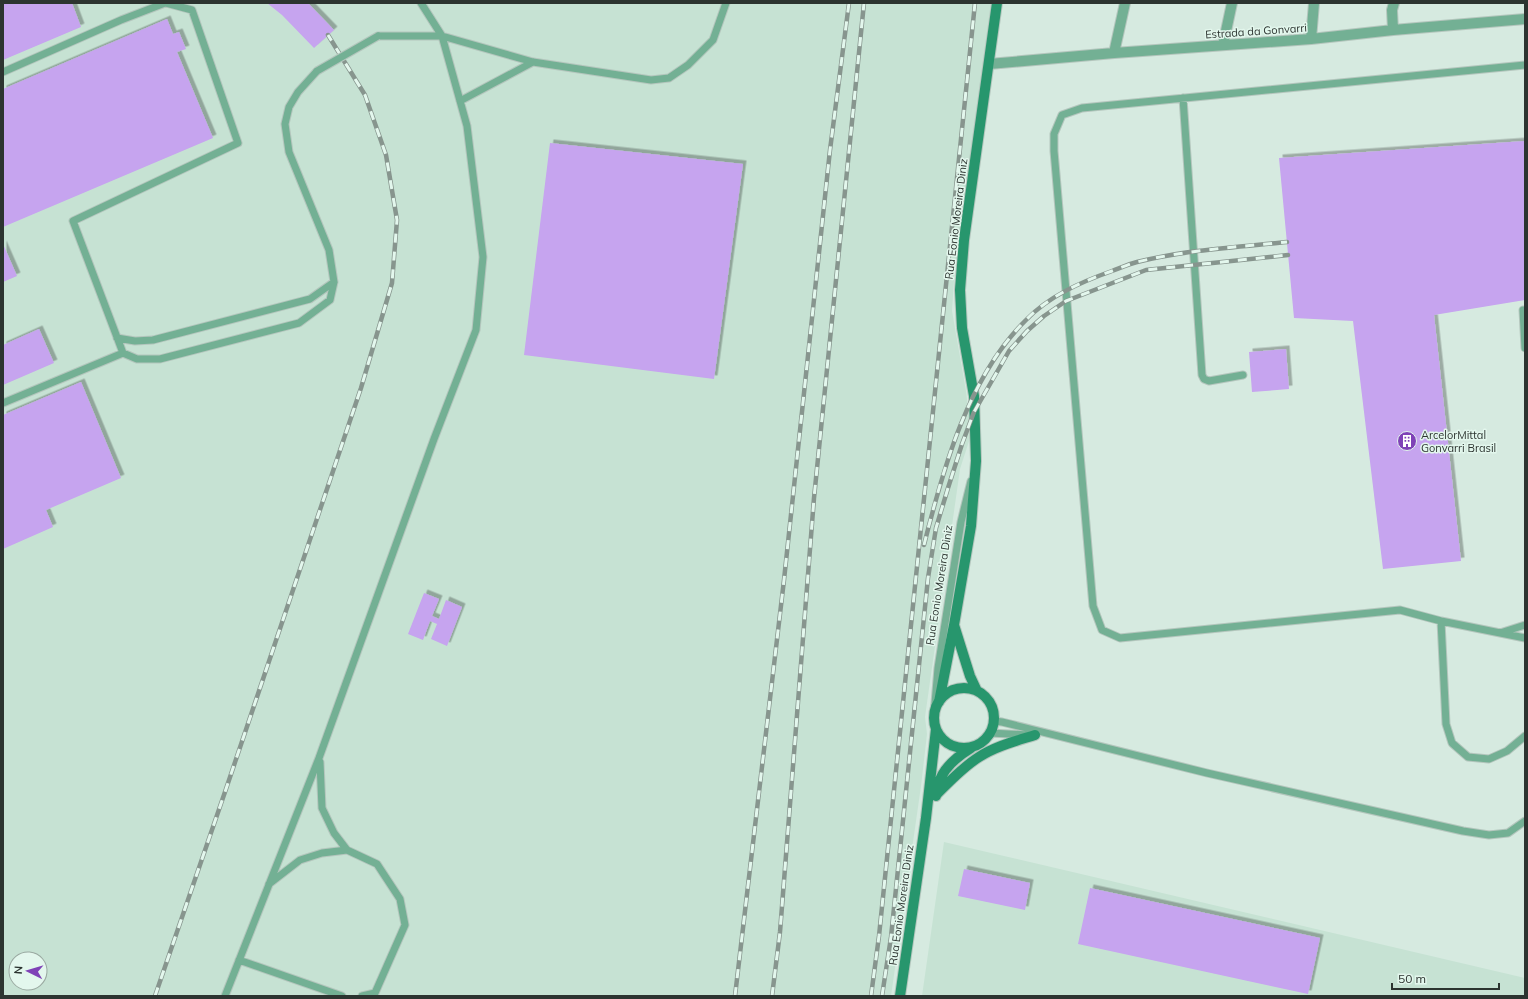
<svg xmlns="http://www.w3.org/2000/svg" width="1528" height="999" font-family="Mulish,sans-serif">
<style>
.built{fill:#c6e2d3;fill-rule:evenodd}
.building{fill:#c6a4ef;filter:url(#shadow)}
.lines{fill:none;stroke-linecap:round;stroke-linejoin:round}
.service-casing{stroke:#b4c6bd;stroke-width:9}
.minor-casing{stroke:#b4c6bd;stroke-width:12}
.secondary-casing{stroke:#b4c6bd;stroke-width:12}
.service{stroke:#73b094;stroke-width:7}
.minor{stroke:#73b094;stroke-width:10}
.secondary{stroke:#27966d;stroke-width:10}
.rail-casing{stroke:#87958e;stroke-width:4.5}
.rail{stroke:#e3f7ed;stroke-width:3;stroke-dasharray:9;stroke-linecap:butt}
.service-bridge-casing{stroke:#b4c6bd;stroke-width:9;stroke-linecap:butt}
.service-bridge{stroke:#73b094;stroke-width:7}
.labels{text-anchor:middle;dominant-baseline:central;stroke-width:3;stroke-linejoin:round;paint-order:stroke}
.street-label{font-size:11px;fill:#2c3430;stroke:#e3f7ed}
.poi-label{font-size:11px;fill:#2c3430;stroke:#e3f7ed;text-anchor:start}
</style>
<defs>
<filter id="shadow"><feDropShadow dx="3.5" dy="-3.5" stdDeviation="0" flood-color="#0004"/></filter>
</defs>
<rect width="100%" height="100%" fill="#d6eae0"/>
<path class="built" d="M3,3H991L954,280L952,311L966,391L971,435L960,469L925,717L927,734L921,786L891,996H3ZM16,959H40V983H16Z
M944,842L1525,978V996H922Z"/>
<path class="building" d="M3,3H72L81,27L3,60Z
M267,3H308L334,30L314,48L282,15Z
M167,19L173,34L179,32L186,49L177,52L213,138L3,227V89Z
M1525,141V300L1434,315L1461,561L1383,569L1353,321L1294,318L1279,158Z
M550,143L743,164L714,379L524,355Z
M3,244L17,276L3,282Z
M39,329L54,363L3,385V345Z
M1286,349L1289,389L1252,392L1249,352Z
M81,382L121,478L46,510L53,527L3,549V415Z
M424,593L439,599L432,616L439,619L446,600L462,607L447,646L431,639L437,624L430,621L423,640L408,634Z
M964,869L1030,883L1025,910L958,896Z
M1090,888L1320,938L1308,994L1078,944Z"/>
<g class="lines">
<g class="service-casing">
<path id="service" d="M378,36H442L533,62L651,80L669,78L688,65L713,40L726,3
M1525,65L1082,108L1062,115L1054,134V151L1093,606L1102,630L1120,638L1400,610L1441,621L1525,638
M3,72L121,20L165,3
M1183,98L1202,375L1204,379L1209,381L1243,375
M460,101L533,62
M1523,310L1525,348
M117,338L135,341L153,340L310,299L334,282
M123,353L73,221L238,143L192,10L166,3
M3,403L123,353L137,359H160L299,323L330,300L334,282L329,250L289,152L285,124L289,107L298,92L317,71
M1441,621L1446,724L1452,743L1468,757L1489,759L1507,751L1525,736
M1500,633L1525,625
M934,715L938,668L961,522L971,481
M994,721L1002,722L1207,773L1463,831L1489,835L1508,833L1525,821
M990,733L1029,735
M320,762L322,808L334,833L347,850
M269,884L300,860L322,853L347,850L377,864L400,899L405,925L375,993L362,996
M239,960L342,996
M225,996L319,758L434,439L476,330L483,257L467,126L442,36L421,3"/>
</g>
<g class="minor-casing">
<path id="minor" d="M1393,30L1392,10L1394,3
M1311,39L1314,3
M1223,45L1232,3
M1114,53L1125,3
M989,64L1114,53L1311,39L1393,30L1525,19"/>
</g>
<g class="secondary-casing">
<path id="secondary" d="M954,625L970,676L977,691
M934 718a30 30 0 1 1 60 0a30 30 0 1 1-60 0Z
M939,702L954,625L971,526L976,461L974,396L962,328L960,290L964,240L997,3
M937,794C950,781 963,767 979,757C996,746 1016,741 1035,735
M936,796C937,792 938,787 939,783C943,768 958,756 971,748
M900,996L926,818L936,729"/>
</g>
<use href="#service" class="service"/>
<use href="#minor" class="minor"/>
<use href="#secondary" class="secondary"/>
<g class="rail-casing">
<path id="rail" d="M924,545C943,469 968,377 1026,320C1049,296 1081,282 1112,271C1120,268 1129,264 1137,262C1186,250 1237,247 1287,242
M155,996L226,789L361,388L392,283L397,220L386,155L365,95L328,35
M735,996L784,580L830,150L849,3
M772,996L780,932L814,498L864,3
M871,996L879,936L975,3
M882,996L891,937L928,578L936,528L948,488L962,444L974,412L1009,351L1027,331L1044,316L1066,301L1146,270L1288,255"/>
</g>
<use href="#rail" class="rail"/>
<g class="service-bridge-casing">
<path id="service-bridge" d="M317,71L378,36"/>
</g>
<use href="#service-bridge" class="service-bridge"/>
</g>
<defs>
<g id="building-disc" transform="scale(1)"><circle r="9.5" fill="#7f42b7" stroke="#e3f7ed"/><path d="M-4-6H4V6H1V3H-1V6H-4ZM-2.5-4.3h1.7v1.8h-1.7ZM.8-4.3h1.7v1.8H.8ZM-2.5-1h1.7V.8h-1.7ZM.8-1h1.7V.8H.8Z" fill="#fff"/></g>
</defs>
<g fill-rule="evenodd">
<use href="#building-disc" x="1407" y="441"/>
</g>
<g class="labels">
<g class="street-label">
<text transform="translate(1256 31) rotate(-4)">Estrada da Gonvarri</text>
<text transform="translate(956 219) rotate(-83)">Rua Eonio Moreira Diniz</text>
<text transform="translate(939 585) rotate(-81)">Rua Eonio Moreira Diniz</text>
<text transform="translate(901 905) rotate(-82)">Rua Eonio Moreira Diniz</text>
</g>
<g class="poi-label">
<text x="1421" y="435">ArcelorMittal<tspan x="1421" dy="13">Gonvarri Brasil</tspan></text>
</g>
</g>
<rect width="1528" height="999" fill="none" stroke="#2c3430" stroke-width="8"/>
<g transform="translate(28 971) rotate(275)"><circle r="19" fill="#e3f7ed" stroke="#9aa9a1"/>
<path d="M0-3L7 15L0 10L-7 15Z" fill="#7f42b7"/>
<text y="-6" font-size="11" font-weight="bold" text-anchor="middle" fill="#2c3430">N</text>
</g>
<path d="M1392 983v6h107v-6" fill="none" stroke="#2c3430" stroke-width="2"/>
<text x="1398" y="983" font-size="12" fill="#2c3430" stroke="#e3f7ed" stroke-width="3" paint-order="stroke">50 m</text>
</svg>
